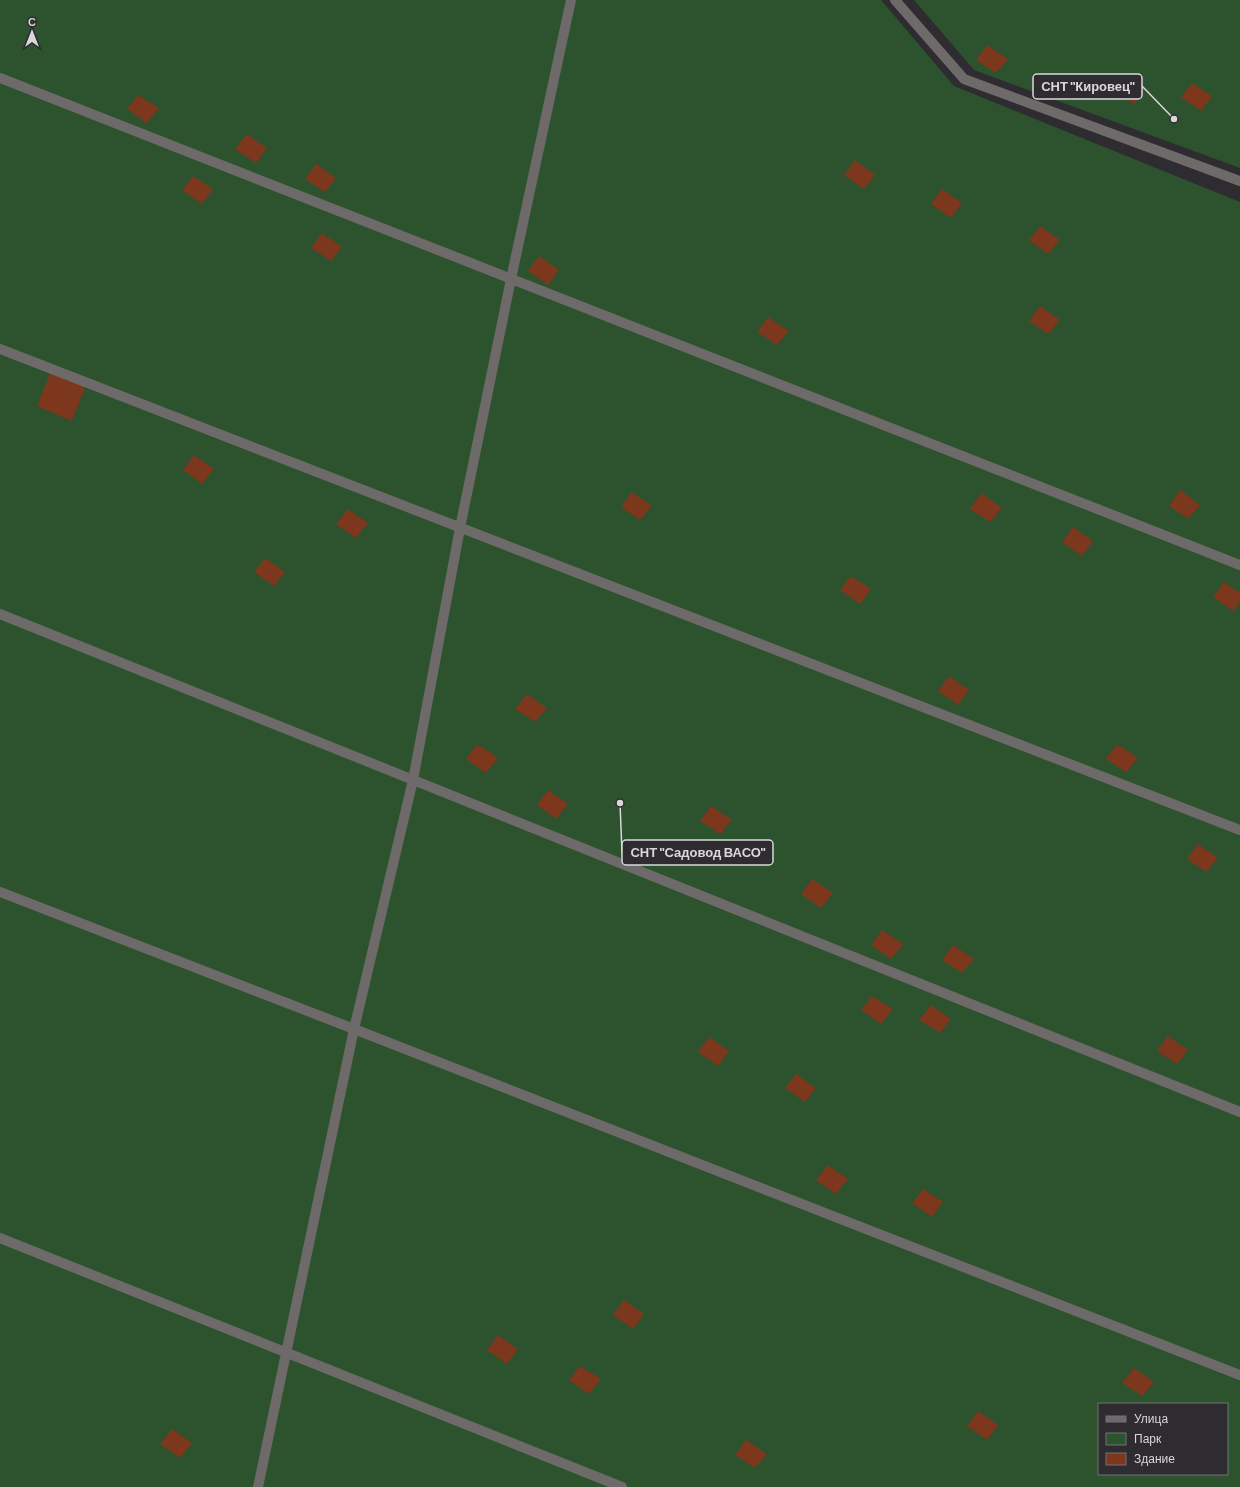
<svg xmlns="http://www.w3.org/2000/svg" width="1240" height="1487" font-family="Barlow,sans-serif">
<style>
.green{fill:#2c522e;fill-rule:evenodd}
.building{fill:#7c371c}
.lines{fill:none;stroke-linecap:round;stroke-linejoin:round}
.minor{stroke:#6d6a69;stroke-width:10}
.leader{fill:none;stroke:#d9d7da;stroke-width:1.5}
.callout-dot{fill:#d9d7da;stroke:#2f2c31;stroke-width:1.5}
.callout{fill:#2f2c31;stroke:#d9d7da;stroke-width:1.5}
.callout-label{font-size:13px;text-anchor:middle;font-weight:bold;fill:#d9d7da}
</style>
<rect width="100%" height="100%" fill="#2f2c31"/>
<path class="green" d="M0,0H881L954,86L1240,202V1487H0ZM1099,1404H1227V1474H1099Z
M914,0H1240V168L974,70Z"/>
<path class="building" d="M987,45L1008,59L996,73L976,60Z
M1125,75L1145,89L1134,104L1114,90Z
M1192,83L1212,96L1201,111L1181,97Z
M138,95L159,108L147,123L127,109Z
M247,134L267,148L256,163L235,149Z
M855,160L875,175L864,189L844,175Z
M316,164L336,178L325,192L305,179Z
M193,176L213,189L202,204L182,190Z
M942,189L962,203L951,218L931,204Z
M1040,226L1060,240L1048,254L1029,240Z
M322,233L342,247L331,261L311,248Z
M539,256L559,270L548,285L528,271Z
M1040,306L1060,320L1048,334L1029,321Z
M768,317L789,331L777,345L757,332Z
M51,371L86,385L72,421L37,406Z
M194,455L214,469L202,484L183,470Z
M1180,490L1200,505L1188,519L1169,506Z
M632,492L652,506L640,520L621,507Z
M981,493L1002,508L990,522L970,509Z
M348,509L368,523L356,538L336,524Z
M1073,527L1093,541L1082,556L1062,542Z
M265,558L285,572L274,586L254,572Z
M851,576L871,589L860,604L840,590Z
M1224,582L1240,593V602L1233,611L1213,597Z
M949,676L969,690L958,705L938,691Z
M527,694L547,708L535,722L515,709Z
M477,744L498,758L486,773L466,759Z
M1117,744L1138,758L1126,772L1106,759Z
M548,790L568,804L556,819L537,805Z
M711,806L732,820L720,834L700,821Z
M1198,844L1218,858L1206,872L1187,859Z
M812,879L833,893L821,908L801,894Z
M882,930L903,944L891,959L871,945Z
M953,945L974,959L962,973L942,960Z
M872,996L893,1009L881,1024L861,1010Z
M931,1005L951,1019L940,1033L919,1020Z
M1168,1036L1188,1050L1177,1064L1157,1051Z
M709,1037L729,1051L718,1066L698,1052Z
M796,1074L816,1088L805,1102L785,1088Z
M828,1165L848,1179L836,1194L816,1180Z
M923,1189L943,1202L932,1217L912,1203Z
M624,1300L644,1314L633,1329L613,1315Z
M498,1335L518,1349L507,1364L487,1350Z
M580,1366L601,1379L589,1394L569,1380Z
M1134,1368L1154,1382L1142,1396L1122,1383Z
M978,1411L998,1425L987,1440L967,1426Z
M172,1429L192,1443L180,1458L160,1444Z
M746,1440L767,1454L755,1468L735,1455Z"/>
<g class="lines">
<path class="minor" d="M895,0L964,79L1240,181
M0,78L1240,565
M0,349L1240,830
M0,614L1240,1112
M0,892L354,1029L1240,1375
M0,1238L622,1487
M258,1487L354,1029L413,780L460,528L511,279L571,0"/>
</g>
<path class="leader" d="M1174 119L1142 86M620 803L622 853"/>
<g class="callout-dot">
<circle cx="1174" cy="119" r="4"/>
<circle cx="620" cy="803" r="4"/>
</g>
<g class="callout">
<rect x="1033" y="74" width="109" height="25" rx="4"/>
<rect x="622" y="840" width="151" height="25" rx="4"/>
</g>
<g class="callout-label">
<text x="1088" y="91">СНТ "Кировец"</text>
<text x="698" y="857">СНТ "Садовод ВАСО"</text>
</g>
<rect x="1098" y="1403" width="130" height="72" fill="#2f2c31" stroke="#737075"/>
<rect x="1106" y="1416" width="20" height="6" fill="#6d6a69" stroke="#737075"/>
<text x="1134" y="1423" font-size="12" fill="#d9d7da">Улица</text>
<rect x="1106" y="1433" width="20" height="12" fill="#2c522e" stroke="#737075"/>
<text x="1134" y="1443" font-size="12" fill="#d9d7da">Парк</text>
<rect x="1106" y="1453" width="20" height="12" fill="#7c371c" stroke="#737075"/>
<text x="1134" y="1463" font-size="12" fill="#d9d7da">Здание</text>
<g transform="translate(32 32)" stroke="#2f2c31" stroke-width="3" paint-order="stroke">
<path d="M0-3L7 15L0 10L-7 15Z" fill="#d9d7da"/>
<text y="-6" font-size="11" font-weight="bold" text-anchor="middle" fill="#d9d7da">С</text>
</g>
</svg>
